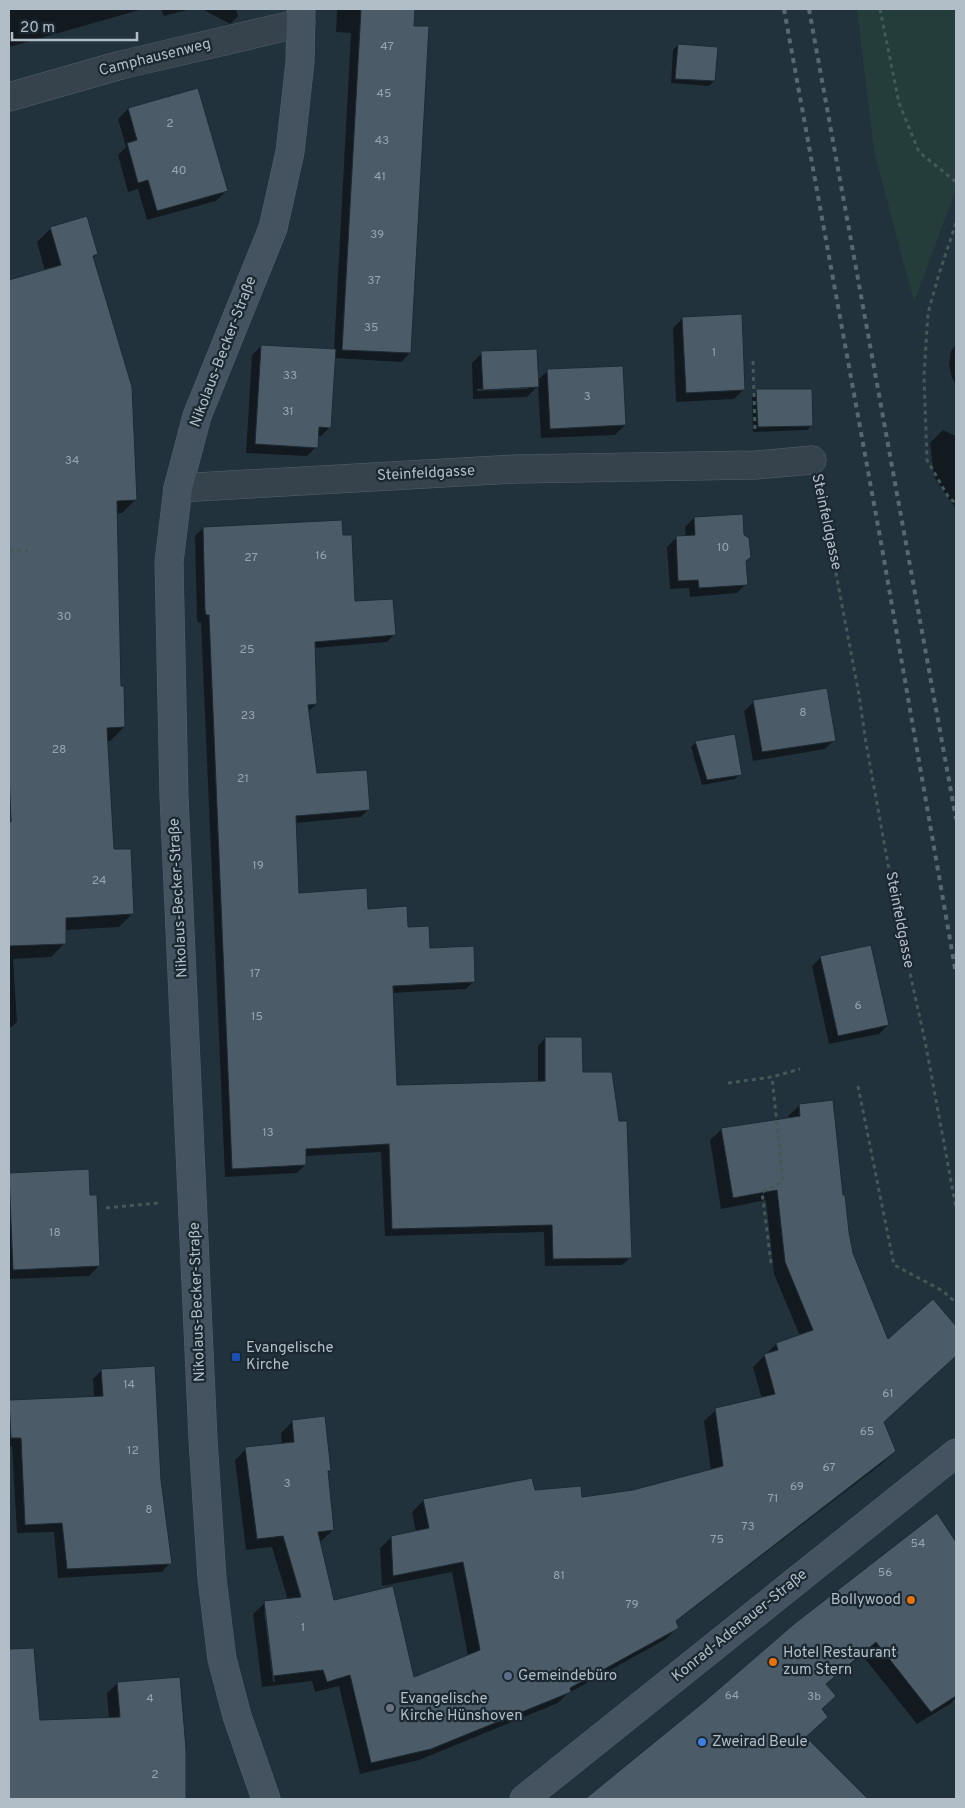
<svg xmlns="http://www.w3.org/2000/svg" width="965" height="1808" font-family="Overpass,sans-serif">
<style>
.green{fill:#243d3b}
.shadow{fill:#0007;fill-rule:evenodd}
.building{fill:#4b5b67;stroke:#1d2a33}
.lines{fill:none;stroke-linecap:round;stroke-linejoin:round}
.street-casing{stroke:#54616a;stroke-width:29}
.secondary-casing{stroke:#54616a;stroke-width:29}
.path{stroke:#425958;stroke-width:3;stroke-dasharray:4 4;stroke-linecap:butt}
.street{stroke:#36434c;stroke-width:28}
.secondary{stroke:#44535f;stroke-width:28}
.rail{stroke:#586873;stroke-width:4;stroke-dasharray:5 5;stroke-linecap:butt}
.transit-dot{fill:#1a4fb4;stroke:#1c2831;stroke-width:2}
.food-dot{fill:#e8710a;stroke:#1c2831;stroke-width:2}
.service-dot{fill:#5c6f8a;stroke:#1c2831;stroke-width:2}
.worship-dot{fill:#6b7280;stroke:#1c2831;stroke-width:2}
.shop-dot{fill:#3f7fe0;stroke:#1c2831;stroke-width:2}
.labels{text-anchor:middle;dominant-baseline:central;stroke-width:4.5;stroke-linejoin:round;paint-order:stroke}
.number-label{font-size:12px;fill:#98a5af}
.street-label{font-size:15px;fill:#b2bec7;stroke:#1c2831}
.poi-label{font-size:15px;fill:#b2bec7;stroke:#1c2831;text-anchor:start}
</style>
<rect width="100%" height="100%" fill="#22323c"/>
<path class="green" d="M857,9H956V189L914,302L874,151Z"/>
<path class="shadow" d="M9,9H143L9,47Z
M161,9H191L164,16Z
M202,9H236L238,16L230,24Z
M337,9H414L410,353L401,362L334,358L330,427L321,436H317L316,447L307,456L246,453L252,355L261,346L334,350L351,33L336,32Z
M678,45L714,81L709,86L671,83L673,50Z
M128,109L226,191L216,201L147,220L138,189L128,192L118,155L126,147L118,119Z
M51,228L97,254L92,259L135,500L122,513L116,514L120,687L124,727L110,741H107L112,851L133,913L119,927L65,930V943L51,957L13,959L17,1022L9,1029V594L27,593V516L9,517V282L45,271L37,242Z
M683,318L744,389L734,399L676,402L673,328Z
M956,344V385L952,378L949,365L951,351Z
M482,353L537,381L548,370L625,425L615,435L541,438L538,386L527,397L473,399L472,363ZM528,386V389L477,391V389Z
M757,391L812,425L807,430L753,432L752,396Z
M943,430L956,436V509L934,477L930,443Z
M694,518L743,535L746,584L737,593L690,597L689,588L670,589L667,547L676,538L686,537L685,527Z
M203,528L354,602L395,634L387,642L314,648L316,704L308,712L316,774L369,809L361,817L295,823L298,895L367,911L407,928L428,949L474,981L466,989L392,993L396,1087L538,1083V1046L545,1038L582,1074L630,1258L622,1265L545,1266L544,1232L385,1236L381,1152L305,1156V1165L297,1173L225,1177L201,622L198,623L197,619L195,536Z
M754,702L834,740L825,749L753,761L744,711Z
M696,742L740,774L735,779L702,785L691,747Z
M821,957L888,1025L879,1034L829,1044L812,966Z
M800,1105L842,1196L852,1253L888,1341L932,1301L956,1327V1355L883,1422L895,1451L884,1462L675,1622L678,1627L666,1639L567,1694L558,1703L419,1760L360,1774L339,1686L315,1692L312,1681L262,1687L253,1614L265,1603L288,1600L272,1547L246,1550L235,1460L246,1449L282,1445L281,1433L293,1421L330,1471L327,1473L333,1530L321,1541L319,1542L334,1601L413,1678L468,1656L452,1572L382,1586L380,1548L392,1537L416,1532L412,1512L424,1500L534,1491L581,1498L634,1491L711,1470L704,1421L716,1410L762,1399L753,1367L776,1344L800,1336L774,1274L766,1200L721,1209L710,1140L722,1129L789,1119L788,1116ZM264,1611H266L275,1682H273Z
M9,1174L89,1197L99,1266L89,1276L9,1279Z
M102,1370L160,1480L170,1563L162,1572L58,1578L54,1532L17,1533L12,1446H9V1403L94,1398L93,1379Z
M937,1515L956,1544V1698L950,1704L917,1724L862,1655L825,1685L821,1710L805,1738L863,1796L860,1799H587Z
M9,1664H34L38,1721L109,1719L107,1693L118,1683L185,1749V1799H9Z"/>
<path class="building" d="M361,9H415L414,26H429L411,353L342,350Z
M678,44L718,47L715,81L675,79Z
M198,88L228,191L157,211L148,180L138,183L127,143L137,140L128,108Z
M87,216L98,254L93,256L132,387L137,500L117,501L121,686H124L125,727L107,728L114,849H131L134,914L66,918V944L9,946V822H11L9,771V280L61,265L50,227Z
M742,314L745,390L686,393L682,317Z
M261,345L336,349L331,428L319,427L318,448L255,444Z
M537,349L539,387L483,390L481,351Z
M623,366L626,425L550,429L547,369Z
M756,389H812L813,426L758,427Z
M743,514L744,535L749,538L751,557L746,561L748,585L699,588L698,580L678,581L676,536L695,535L694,517Z
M342,520L343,535H352L355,601L393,599L396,635L315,642L317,704L308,705L317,773L367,770L370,810L296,816L299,893L367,888L368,909L407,906L408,927L429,926L430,948L474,946L475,982L393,986L397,1085L545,1081V1037H582L583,1072H612L619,1121H627L632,1258L553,1259L552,1225L392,1229L389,1144L306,1149V1165L232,1169L209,615H206L205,610L203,527Z
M827,688L836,741L762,752L753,700Z
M735,734L742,775L707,780L695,741Z
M871,945L889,1025L838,1036L820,956Z
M833,1100L843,1195H845L849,1232L853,1253L888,1339L933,1299L956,1326V1356L884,1422L896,1451L676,1621L679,1628L570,1688L571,1692L431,1749L371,1763L350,1675L327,1682L323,1670L273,1676L264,1601L301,1597L283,1536L257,1539L245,1447L294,1442L292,1420L325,1416L331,1471H328L334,1530L318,1532L334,1600L393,1586L414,1677L480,1650L463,1562L393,1576L391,1536L429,1528L423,1499L532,1478L535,1490L581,1486L582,1497L633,1490L723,1466L715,1408L775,1394L764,1354L778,1350L776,1343L813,1330L785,1262L777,1190L733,1198L721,1128L800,1116L799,1104Z
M89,1169L90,1195H97L100,1266L13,1270L9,1173Z
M155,1366L161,1480L172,1564L67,1569L62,1523L25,1525L21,1438H11L9,1400L103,1396L101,1369Z
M937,1513L956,1542V1696L931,1712L876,1642L826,1684L836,1696L822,1709L828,1717L806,1737L868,1799H585L705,1701L794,1624Z
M34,1648L40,1720L120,1717L117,1682L180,1677L186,1749V1799H9V1649Z"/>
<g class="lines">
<g class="street-casing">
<path id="street" d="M9,97L121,65L301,23
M178,488L516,469L756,465L812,460"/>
</g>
<g class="secondary-casing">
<path id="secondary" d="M266,1799L237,1716L222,1659L212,1579L203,1439L174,797L169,562L178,488L197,416L273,228L290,152L300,62L301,9
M524,1799L956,1453"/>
</g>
<path class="path" d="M880,9L899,103L919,152L956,182
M956,223L939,274L928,313L924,376L927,460L949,498L956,503
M753,361L755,429
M821,494L859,695L866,743L898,919L925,1041L956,1208
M9,551H28
M728,1083L772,1077L800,1069
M858,1086L894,1265L943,1291L956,1303
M106,1208L158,1203
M771,1263L762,1192L783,1181L772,1077"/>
<use href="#street" class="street"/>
<use href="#secondary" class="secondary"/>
<path class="rail" d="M784,9L882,548L956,974
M809,9L956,819"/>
</g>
<rect class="transit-dot" x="231" y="1352" width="10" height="10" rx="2.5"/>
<g class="food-dot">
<circle cx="911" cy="1600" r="5"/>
<circle cx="773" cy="1662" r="5"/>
</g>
<circle class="service-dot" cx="508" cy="1676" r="5"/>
<circle class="worship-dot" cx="390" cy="1708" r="5"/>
<circle class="shop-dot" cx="702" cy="1742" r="5"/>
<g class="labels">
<g class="number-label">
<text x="387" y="47">47</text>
<text x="384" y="94">45</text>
<text x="170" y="124">2</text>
<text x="382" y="141">43</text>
<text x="179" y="171">40</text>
<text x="380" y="177">41</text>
<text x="377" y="235">39</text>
<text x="374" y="281">37</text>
<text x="371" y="328">35</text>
<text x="714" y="353">1</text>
<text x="290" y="376">33</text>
<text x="587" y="397">3</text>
<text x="288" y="412">31</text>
<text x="72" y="461">34</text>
<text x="723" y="548">10</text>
<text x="321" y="556">16</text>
<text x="251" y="558">27</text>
<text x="64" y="617">30</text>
<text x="247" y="650">25</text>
<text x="803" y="713">8</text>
<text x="248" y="716">23</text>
<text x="59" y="750">28</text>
<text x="243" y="779">21</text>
<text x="258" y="866">19</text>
<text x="99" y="881">24</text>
<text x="255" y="974">17</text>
<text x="858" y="1006">6</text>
<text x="257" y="1017">15</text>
<text x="268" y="1133">13</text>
<text x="55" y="1233">18</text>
<text x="129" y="1385">14</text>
<text x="888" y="1394">61</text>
<text x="867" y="1432">65</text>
<text x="133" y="1451">12</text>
<text x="829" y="1468">67</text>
<text x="287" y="1484">3</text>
<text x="797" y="1487">69</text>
<text x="773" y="1499">71</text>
<text x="149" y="1510">8</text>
<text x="748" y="1527">73</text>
<text x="717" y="1540">75</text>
<text x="918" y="1544">54</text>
<text x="885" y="1573">56</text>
<text x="559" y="1576">81</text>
<text x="632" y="1605">79</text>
<text x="303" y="1628">1</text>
<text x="732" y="1696">64</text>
<text x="814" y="1697">3b</text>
<text x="150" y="1699">4</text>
<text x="155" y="1775">2</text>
</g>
<g class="street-label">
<text transform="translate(155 58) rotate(-14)">Camphausenweg</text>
<text transform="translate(224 352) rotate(-69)">Nikolaus-Becker-Straße</text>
<text transform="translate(426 474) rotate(-3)">Steinfeldgasse</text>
<text transform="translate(826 522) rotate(78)">Steinfeldgasse</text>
<text transform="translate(179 898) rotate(-93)">Nikolaus-Becker-Straße</text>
<text transform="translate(899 920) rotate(79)">Steinfeldgasse</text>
<text transform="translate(198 1302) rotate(-92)">Nikolaus-Becker-Straße</text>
<text transform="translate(740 1626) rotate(-39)">Konrad-Adenauer-Straße</text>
</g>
<g class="poi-label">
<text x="246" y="1348">Evangelische<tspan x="246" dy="17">Kirche</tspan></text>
<text x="901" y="1600" text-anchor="end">Bollywood</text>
<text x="783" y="1653">Hotel Restaurant<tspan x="783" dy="17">zum Stern</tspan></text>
<text x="518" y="1676">Gemeindebüro</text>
<text x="400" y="1699">Evangelische<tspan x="400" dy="17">Kirche Hünshoven</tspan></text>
<text x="712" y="1742">Zweirad Beule</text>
</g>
</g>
<rect width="965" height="1808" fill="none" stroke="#b2bec7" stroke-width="20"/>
<path d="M12 32v8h125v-8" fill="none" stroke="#b2bec7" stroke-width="2.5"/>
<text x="20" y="32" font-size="15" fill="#b2bec7" stroke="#1c2831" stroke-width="4" paint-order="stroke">20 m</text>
</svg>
